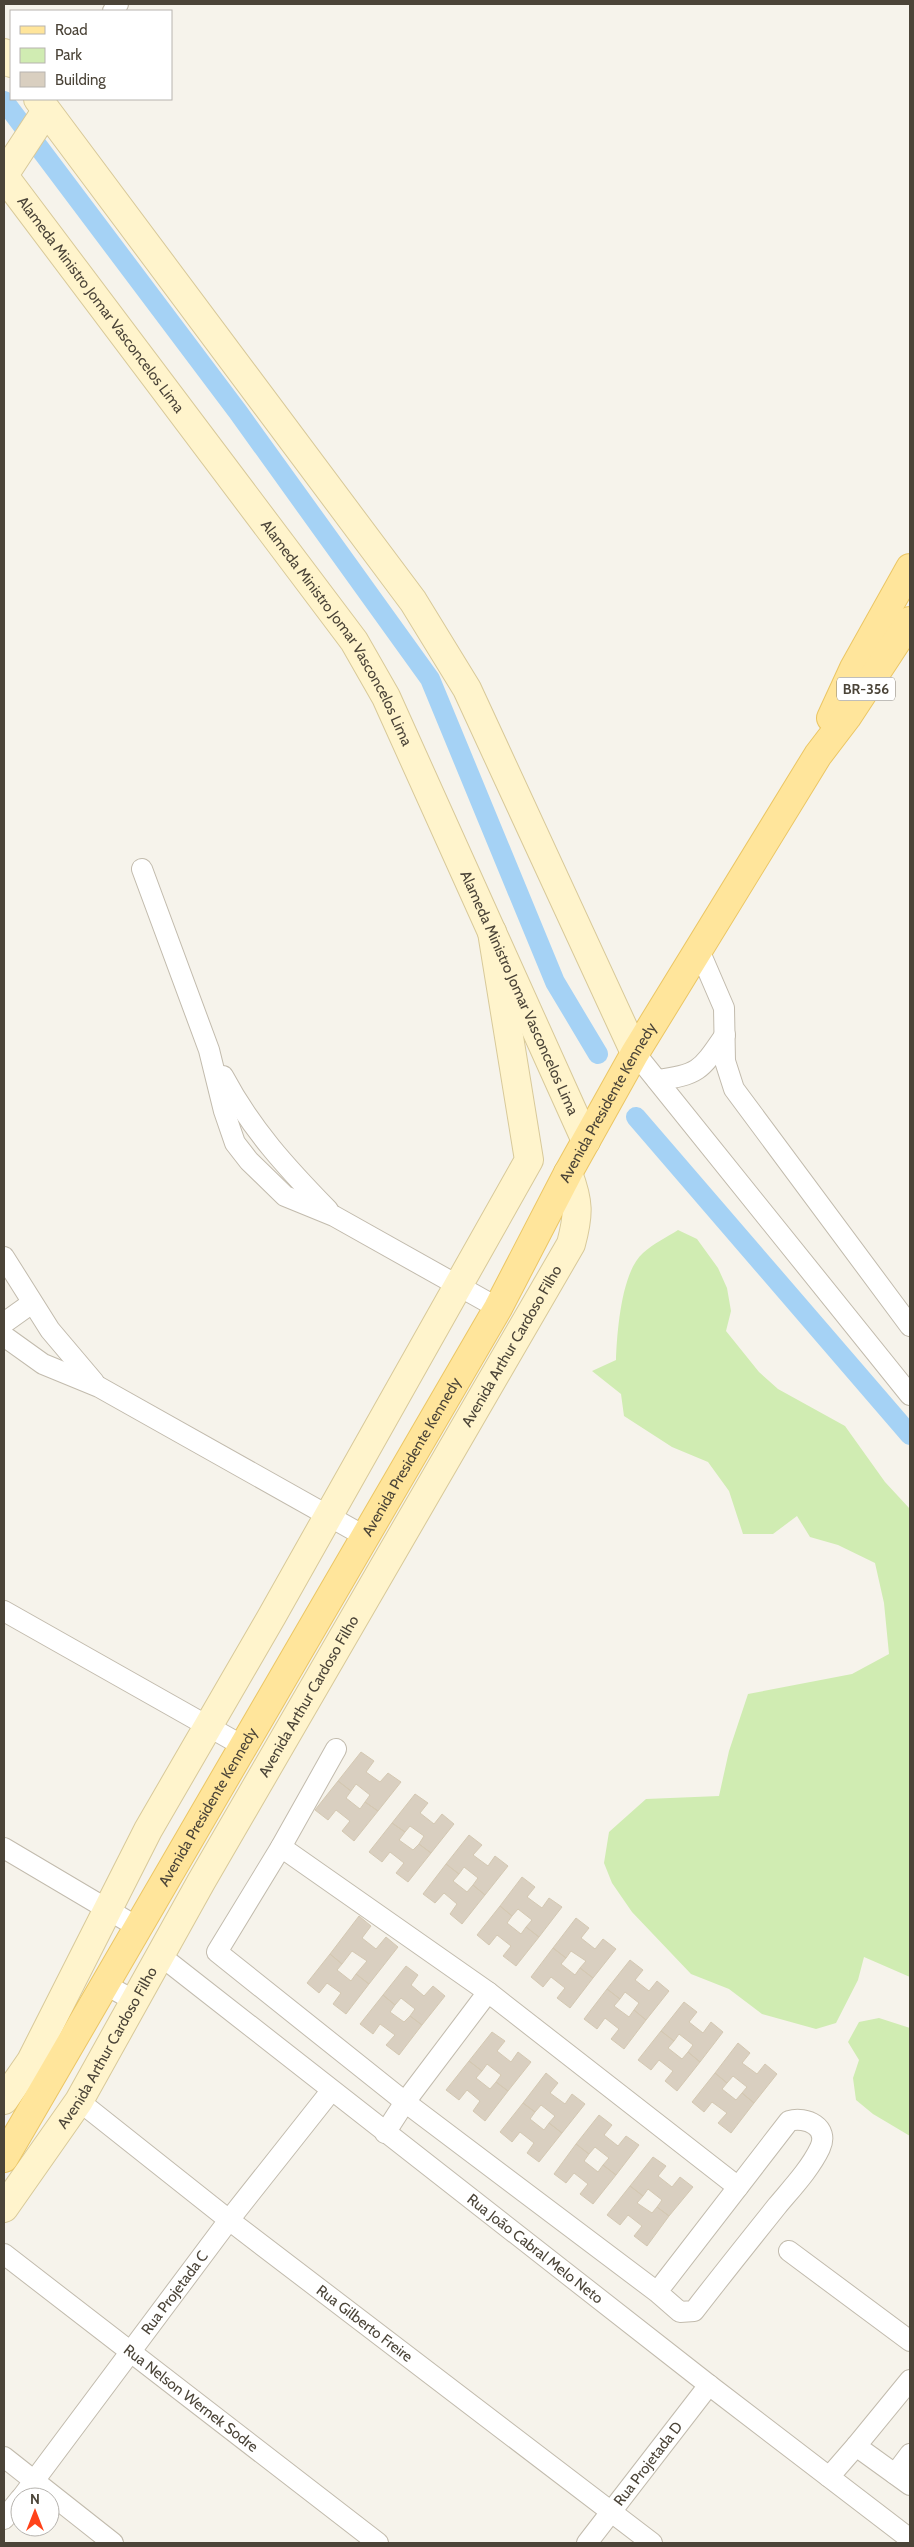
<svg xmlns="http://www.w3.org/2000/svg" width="914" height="2547" font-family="Cabin,sans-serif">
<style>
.green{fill:#d0ecb2}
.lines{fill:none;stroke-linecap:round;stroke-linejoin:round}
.canal{stroke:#a5d2f5;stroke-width:20}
.building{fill:#d9cfc0;stroke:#d4c8b2}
.minor-casing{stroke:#c2bbad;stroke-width:22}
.secondary-casing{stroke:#d8c999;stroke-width:30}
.primary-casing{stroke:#ebc664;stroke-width:30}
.minor{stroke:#fff;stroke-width:20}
.secondary{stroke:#fff4cc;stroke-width:28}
.primary{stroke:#ffe59b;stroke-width:28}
.labels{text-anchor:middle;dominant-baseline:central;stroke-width:4;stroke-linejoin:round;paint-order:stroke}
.shield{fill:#fff;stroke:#817c74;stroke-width:1}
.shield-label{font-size:14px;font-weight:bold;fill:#4b4438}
.street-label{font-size:15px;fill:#4b4438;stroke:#fff}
</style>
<rect width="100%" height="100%" fill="#f6f3eb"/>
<path class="green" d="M678,1230L697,1239L718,1268L727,1288L731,1311L726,1331L759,1372L778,1389L845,1426L885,1482L910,1509V1977L864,1957L858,1980L836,2023L816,2029L762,2014L729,1989L691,1974L632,1912L612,1883L604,1863L609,1832L646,1799L719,1796L729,1751L748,1694L852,1674L889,1654L884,1603L875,1563L838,1545L810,1537L797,1516L773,1534H743L729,1491L708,1462L672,1447L624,1416L621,1394L592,1371L616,1360C617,1334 621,1272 643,1253C653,1244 667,1237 678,1230Z
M879,2018L910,2028V2136L873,2114L856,2100L853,2078L859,2060L848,2042L859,2022Z"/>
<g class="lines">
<path class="canal" d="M4,101L238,412L430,679L555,982L598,1054
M636,1117L910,1435"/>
</g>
<path class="building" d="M361,1752L374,1761L366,1772L380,1782L388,1773L401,1782L378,1811L365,1802L370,1795L356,1784L351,1791L338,1781Z
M338,1781L351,1791L346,1798L360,1809L365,1802L378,1811L354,1841L342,1831L350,1821L336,1810L328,1820L315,1810Z
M415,1794L428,1803L420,1813L434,1824L442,1814L454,1824L431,1853L419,1844L424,1836L410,1826L405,1832L392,1823Z
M392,1823L405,1832L399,1840L413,1850L419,1844L431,1853L408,1882L396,1873L404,1863L390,1852L382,1862L369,1852Z
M469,1835L482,1845L473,1855L488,1866L495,1856L508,1866L485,1895L473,1885L478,1878L464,1867L459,1874L446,1864Z
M446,1864L459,1874L453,1881L467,1892L473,1885L485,1895L462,1924L450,1914L457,1904L444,1893L435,1903L423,1894Z
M522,1877L535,1887L527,1897L542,1908L549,1898L562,1907L539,1937L526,1927L532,1920L518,1909L512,1916L500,1906Z
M500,1906L512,1916L507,1923L521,1934L526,1927L539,1937L516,1966L503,1956L511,1946L497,1935L489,1945L477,1935Z
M359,1916L371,1926L362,1938L376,1949L386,1937L398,1947L369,1984L356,1974L367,1961L352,1951L342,1964L330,1954Z
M576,1918L589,1928L581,1938L595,1949L603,1939L616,1949L593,1978L580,1968L586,1961L571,1951L566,1958L553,1948Z
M553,1948L566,1958L561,1964L575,1975L580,1968L593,1978L570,2008L557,1998L565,1988L551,1977L543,1987L531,1977Z
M330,1954L342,1964L337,1970L351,1981L356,1974L369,1984L346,2014L333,2004L341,1993L327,1983L319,1993L307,1983Z
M630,1960L643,1970L635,1980L649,1991L657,1981L669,1991L646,2020L634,2010L639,2003L625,1992L620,1999L607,1989Z
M406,1966L418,1975L411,1985L424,1996L433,1986L445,1996L422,2025L410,2016L415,2009L401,1998L395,2005L383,1995Z
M607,1989L620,1999L614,2006L629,2017L634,2010L646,2020L624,2049L611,2039L619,2029L605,2018L597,2029L584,2019Z
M383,1995L395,2005L390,2012L404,2022L410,2016L422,2025L399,2055L386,2045L395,2035L380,2024L373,2034L360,2024Z
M684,2002L697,2012L689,2022L703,2033L711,2022L723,2032L700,2062L688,2052L693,2045L679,2034L674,2041L661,2031Z
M661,2031L674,2041L668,2048L682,2059L688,2052L700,2062L677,2091L665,2081L673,2071L659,2060L651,2070L638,2060Z
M492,2032L505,2041L497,2051L511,2062L518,2052L531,2062L508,2091L496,2082L501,2075L487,2064L482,2071L469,2061Z
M738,2043L750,2053L742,2063L757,2074L765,2064L777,2074L754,2103L742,2093L747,2087L733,2076L727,2083L715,2073Z
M469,2061L482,2071L476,2078L490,2089L496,2082L508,2091L485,2121L473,2111L480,2101L467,2090L459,2100L446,2090Z
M546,2073L558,2083L550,2093L565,2104L572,2094L585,2104L562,2133L549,2123L555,2116L541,2105L535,2112L523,2103Z
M715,2073L727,2083L722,2089L736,2100L742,2093L754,2103L731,2133L718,2123L727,2113L712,2102L704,2112L692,2102Z
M523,2103L535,2112L530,2119L544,2130L549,2123L562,2133L539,2162L527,2153L534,2143L520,2132L512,2142L500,2132Z
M599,2115L612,2125L604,2135L618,2146L626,2136L639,2145L616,2175L603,2165L609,2158L595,2147L589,2154L576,2144Z
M576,2144L589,2154L584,2161L598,2172L603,2165L616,2175L593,2204L580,2194L588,2184L574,2173L566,2183L554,2174Z
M653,2157L666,2166L658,2176L672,2187L680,2177L693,2187L669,2216L657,2207L662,2200L648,2189L643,2196L630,2186Z
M630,2186L643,2196L637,2203L652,2213L657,2207L669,2216L647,2246L634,2236L642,2226L628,2215L620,2225L607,2215Z"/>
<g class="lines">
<g class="minor-casing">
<g id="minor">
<path d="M113,11L118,4"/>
<path d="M142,869L209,1050L224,1111L235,1143L249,1161L285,1196L334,1216L498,1308"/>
<path d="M699,950L724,1008L725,1061L734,1089L910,1326"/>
<path d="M635,1053L910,1395"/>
<path d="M223,1076C251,1129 287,1168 328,1210"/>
<path d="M657,1080C699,1075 701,1070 725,1035"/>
<path d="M4,1257L50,1330L94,1382"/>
<path d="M4,1323L32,1303"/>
<path d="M4,1336L43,1364L99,1387L366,1537"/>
<path d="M4,1611L243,1746"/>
<path d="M336,1749L281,1847L217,1952L405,2102L657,2292L789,2121C806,2116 830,2127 820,2148C810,2169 792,2188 777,2206C749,2241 721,2276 694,2311L680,2312L657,2292"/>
<path d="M281,1847L488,1992L738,2187"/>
<path d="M4,1848L139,1928"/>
<path id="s1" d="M161,1956L709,2385L910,2539"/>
<path d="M106,1985L135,2001"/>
<path id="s2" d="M79,2101L229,2220L652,2543"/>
<path d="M385,2133L405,2102L488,1992"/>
<path d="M789,2251L910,2341"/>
<path id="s3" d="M4,2254L378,2543"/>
<path d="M910,2380L856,2446L910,2485"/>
<path d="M4,2457L113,2543"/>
<path d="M895,2474L910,2454"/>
<path d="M829,2477L856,2446"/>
<path id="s4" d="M22,2497L229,2220L331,2091"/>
<path d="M4,2519L20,2499"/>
<path id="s5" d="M587,2543L709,2385"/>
</g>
</g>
<g class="secondary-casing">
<g id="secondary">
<path d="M4,53L11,63"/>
<path d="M38,99L413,601L467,689L635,1053"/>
<path d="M4,175L46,111"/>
<path id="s6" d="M4,176L354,641L386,697L586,1141"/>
<path d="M4,2100L31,2061L148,1830L272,1616L529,1160L492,932"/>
<path id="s7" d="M4,2208L79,2101L201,1882L571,1244C579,1214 579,1202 568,1173"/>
</g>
</g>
<g class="primary-casing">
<g id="primary">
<path d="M831,718L854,668L910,568"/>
<path id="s8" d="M4,2158L498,1308L568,1173L635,1053L818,755L847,717L910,621"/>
</g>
</g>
<use href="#minor" class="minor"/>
<use href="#secondary" class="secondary"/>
<use href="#primary" class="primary"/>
</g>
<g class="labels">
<rect class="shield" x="837" y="677.5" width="58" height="23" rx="4"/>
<g class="shield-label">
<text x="866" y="689">BR-356</text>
</g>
<g class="street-label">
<text stroke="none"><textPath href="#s6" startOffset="161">Alameda Ministro Jomar Vasconcelos Lima</textPath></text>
<text stroke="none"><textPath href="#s6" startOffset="566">Alameda Ministro Jomar Vasconcelos Lima</textPath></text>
<text stroke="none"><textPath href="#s6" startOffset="971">Alameda Ministro Jomar Vasconcelos Lima</textPath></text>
<text stroke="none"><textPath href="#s8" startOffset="1216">Avenida Presidente Kennedy</textPath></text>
<text stroke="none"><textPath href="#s7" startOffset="1001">Avenida Arthur Cardoso Filho</textPath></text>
<text stroke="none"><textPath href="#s8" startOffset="811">Avenida Presidente Kennedy</textPath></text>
<text stroke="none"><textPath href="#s7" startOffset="596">Avenida Arthur Cardoso Filho</textPath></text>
<text stroke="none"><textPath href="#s8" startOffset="406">Avenida Presidente Kennedy</textPath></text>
<text stroke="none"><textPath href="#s7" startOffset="191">Avenida Arthur Cardoso Filho</textPath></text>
<text stroke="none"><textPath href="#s1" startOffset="475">Rua João Cabral Melo Neto</textPath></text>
<text stroke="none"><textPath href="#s4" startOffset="255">Rua Projetada C</textPath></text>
<text stroke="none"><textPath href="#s2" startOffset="362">Rua Gilberto Freire</textPath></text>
<text stroke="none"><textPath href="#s3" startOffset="236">Rua Nelson Wernek Sodre</textPath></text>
<text stroke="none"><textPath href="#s5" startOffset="100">Rua Projetada D</textPath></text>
</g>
</g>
<rect width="914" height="2547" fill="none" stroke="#4b4438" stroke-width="10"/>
<rect x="10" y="10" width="162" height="90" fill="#ffffff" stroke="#b7b4af"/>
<rect x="20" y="26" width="25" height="8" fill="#ffe59b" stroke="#b7b4af"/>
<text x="55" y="35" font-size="15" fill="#4b4438">Road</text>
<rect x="20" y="48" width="25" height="15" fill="#d0ecb2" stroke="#b7b4af"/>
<text x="55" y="60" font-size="15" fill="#4b4438">Park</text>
<rect x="20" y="72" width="25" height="15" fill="#d9cfc0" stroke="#b7b4af"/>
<text x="55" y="85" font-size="15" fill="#4b4438">Building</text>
<g transform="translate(35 2512)"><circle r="24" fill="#ffffff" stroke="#b7b4af"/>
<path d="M0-4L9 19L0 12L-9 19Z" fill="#ff4219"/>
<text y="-8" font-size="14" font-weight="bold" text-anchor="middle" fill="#4b4438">N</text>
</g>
</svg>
